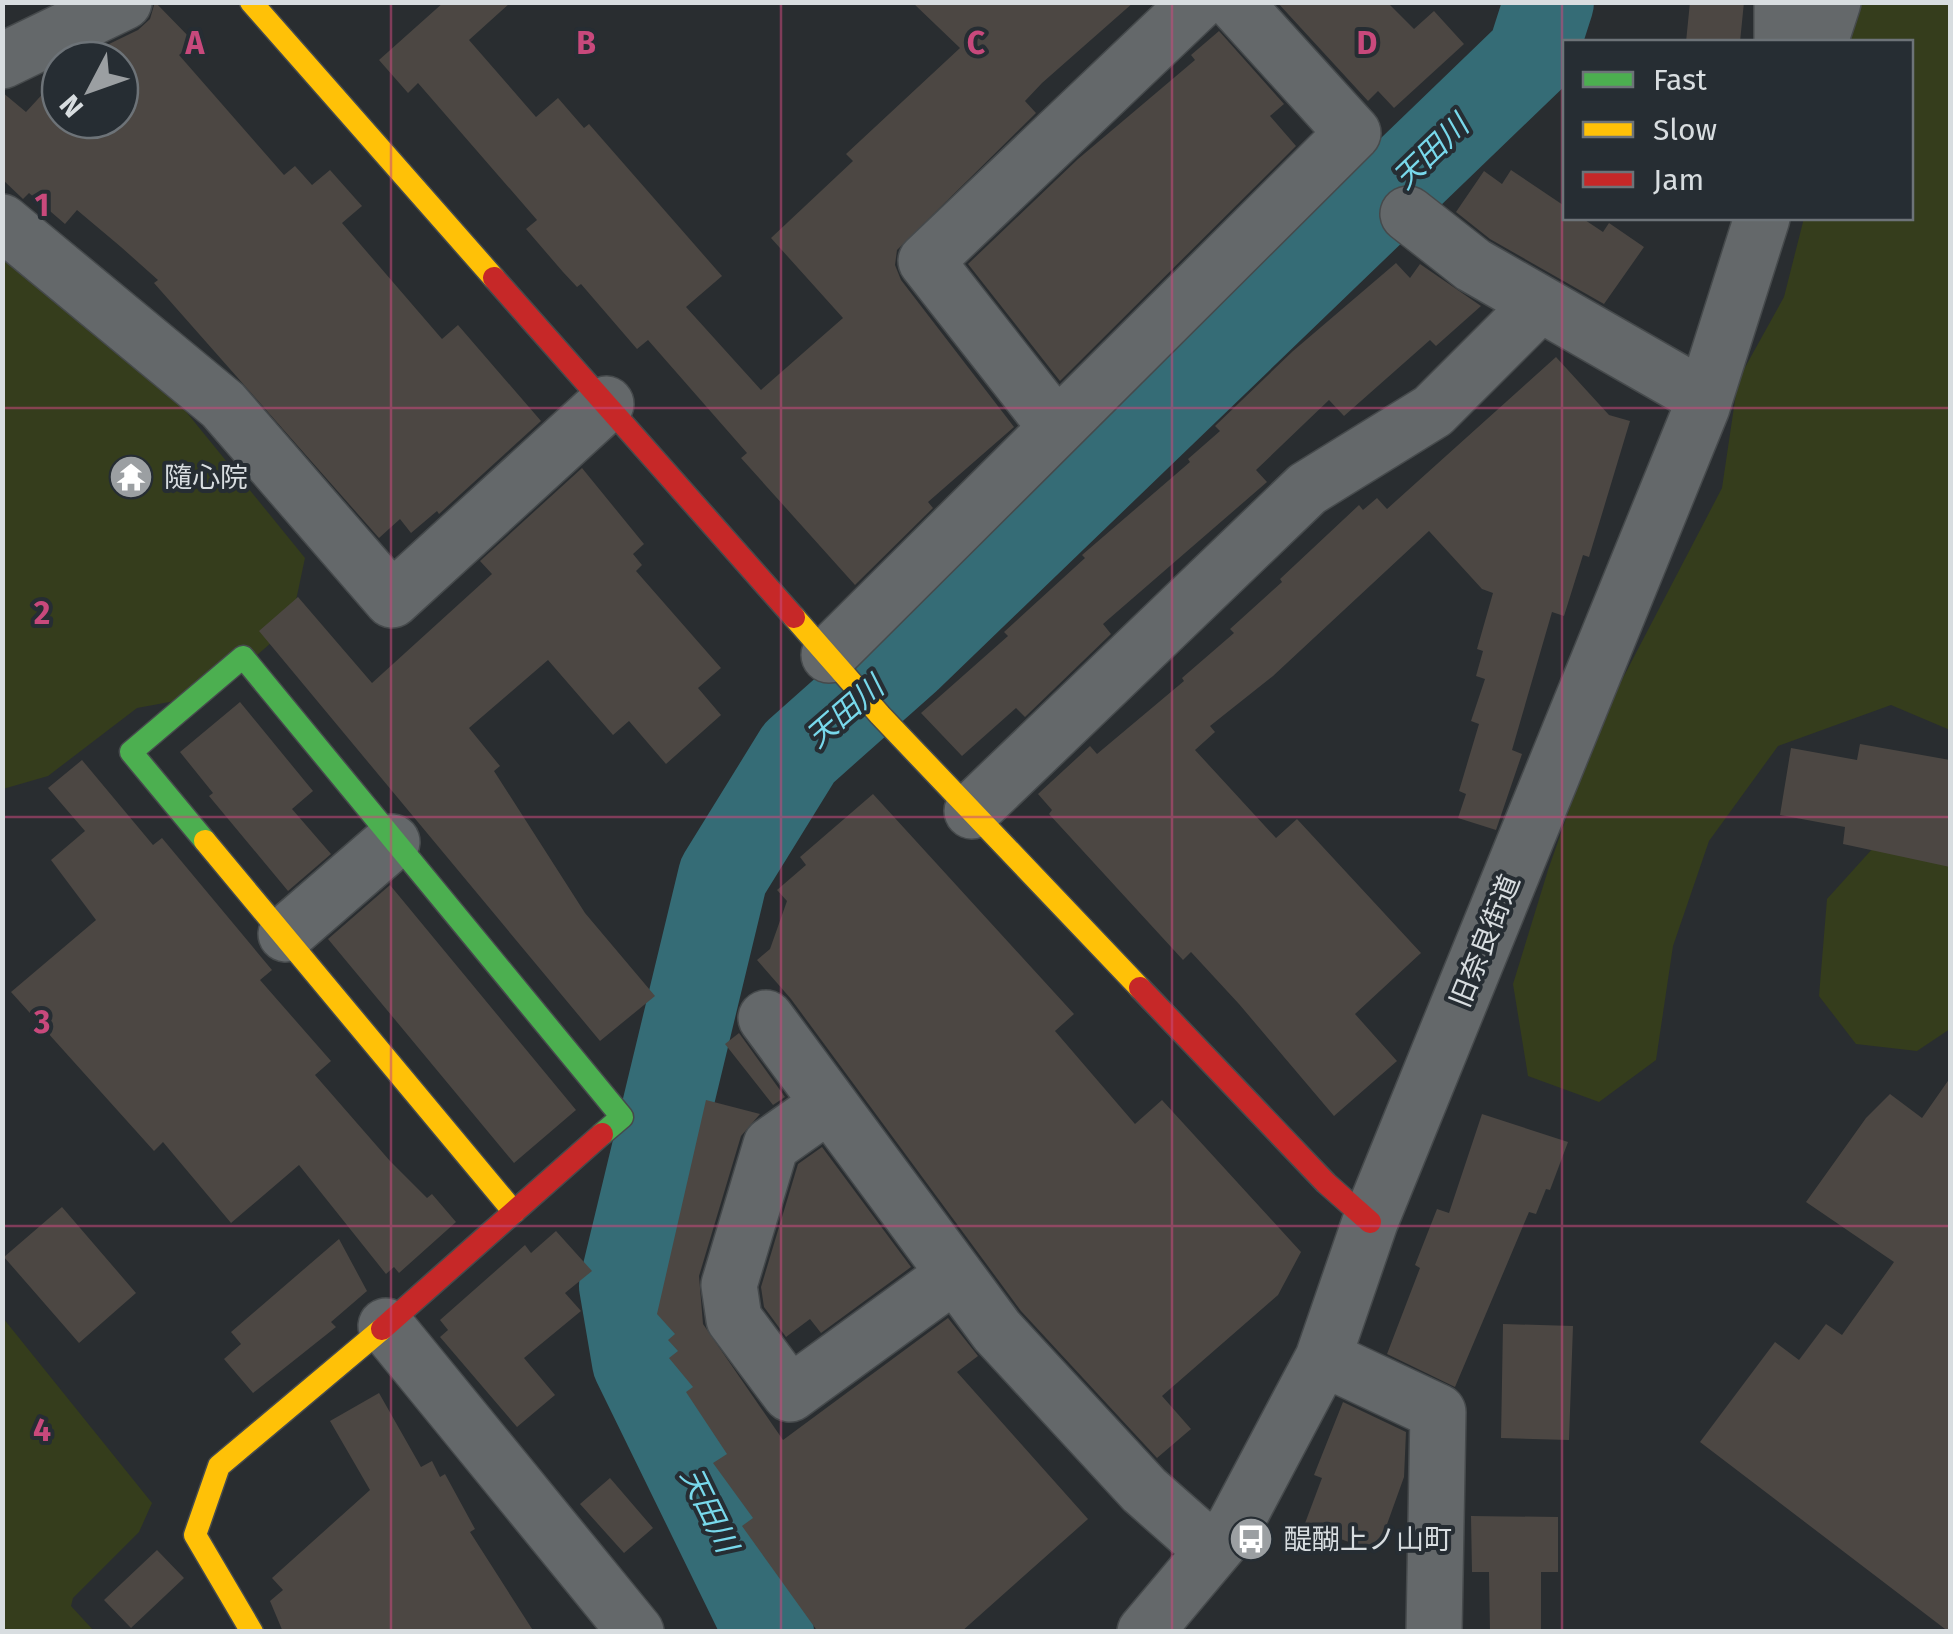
<svg xmlns="http://www.w3.org/2000/svg" width="1953" height="1634" font-family="'Fira Sans','Noto Sans JP',sans-serif">
<style>
.green{fill:#353d1c}
.lines{fill:none;stroke-linecap:round;stroke-linejoin:round}
.river{stroke:#356c76;stroke-width:90}
.building{fill:#4c4743}
.street-casing{stroke:#464a4c;stroke-width:58}
.fast-casing{stroke:#464a4c;stroke-width:25}
.slow-casing{stroke:#464a4c;stroke-width:25}
.jam-casing{stroke:#464a4c;stroke-width:25}
.street{stroke:#64686a;stroke-width:55}
.fast{stroke:#4caf50;stroke-width:22}
.slow{stroke:#ffc107;stroke-width:22}
.jam{stroke:#c62828;stroke-width:22}
.grid{fill:none;stroke:#c8497c;stroke-width:2.5;stroke-opacity:0.55}
.labels{text-anchor:middle;dominant-baseline:central;stroke-width:8;stroke-linejoin:round;paint-order:stroke}
.poi-label{font-size:28px;fill:#d8dde0;stroke:#262d33;text-anchor:start}
.street-label{font-size:28px;fill:#d8dde0;stroke:#262d33}
.water-label{font-size:30px;font-style:italic;fill:#78d8eb;stroke:#262d33}
.grid-label{font-size:32px;text-anchor:middle;font-weight:bold;fill:#c8497c;stroke:#262d33;stroke-width:8;stroke-linejoin:round;paint-order:stroke}
</style>
<rect width="100%" height="100%" fill="#292d30"/>
<path class="green" d="M1855,3H1950V730L1891,705L1778,746L1709,841L1673,946L1656,1060L1599,1102L1528,1076L1513,984L1548,870L1600,722L1722,488L1738,380L1784,297L1804,218H1910V42H1844Z
M2,257L162,382L305,558L295,605L272,642L213,694L137,708L48,776L3,789Z
M1950,845V1029L1917,1051L1856,1044L1819,996L1827,899L1874,847Z
M3,1318L152,1503L139,1532L73,1598L71,1606L94,1631H3Z"/>
<g class="lines">
<path class="river" d="M769,1632L637,1362L624,1286L723,876L799,753L907,657L1532,55L1549,2"/>
</g>
<path class="building" d="M155,2L194,42L179,55L284,175L295,166L312,185L330,170L362,206L342,223L442,339L458,325L541,421L439,514L437,511L411,533L400,519L379,538L154,283L158,280L121,247L77,210L65,224L29,193L23,199L2,179V92L26,112L60,75V120H120V60H76L138,30L150,19Z
M444,2H511L469,40L536,117L558,98L584,128L589,124L722,276L686,307L761,390L843,318L771,238L853,161L846,154L960,48L912,2H1134L1042,83L1025,101L1036,113L897,250L895,265L901,280L1014,427L928,502L933,508L855,585L741,458L747,453L648,340L637,349L581,284L577,287L563,272L526,229L537,220L418,83L408,93L379,60Z
M1277,2H1387L1414,29L1434,11L1464,44L1394,108L1378,91L1368,101Z
M1690,2H1744L1740,42H1686Z
M1219,31L1284,104L1270,116L1296,146L1060,381L968,264L1078,159L1195,60L1191,55Z
M1511,170L1566,207V218H1582L1603,232L1609,223L1644,247L1604,304L1490,239L1456,212L1484,171L1502,184Z
M1396,263L1410,278L1420,264L1481,306L1436,346L1430,340L1344,416L1329,400L1256,470L1267,482L1103,624L1111,634L1025,717L1016,708L962,756L921,713L1008,636L1004,632L1085,558L1082,555L1190,462L1188,459L1220,431L1215,426L1293,351Z
M1556,357L1609,415L1630,421L1589,557L1583,555L1564,616L1552,612L1512,750L1522,754L1496,830L1458,818L1466,794L1459,791L1479,724L1471,721L1485,679L1476,676L1483,651L1477,649L1493,593L1482,589L1429,531L1273,676L1210,726L1215,732L1195,750L1276,838L1297,819L1421,953L1355,1014L1397,1061L1334,1116L1239,1004L1191,952L1183,960L1049,814L1052,810L1038,794L1090,746L1097,754L1184,681L1182,678L1234,633L1230,629L1282,582L1280,579L1359,505L1363,510L1377,498L1387,509Z
M582,468L644,544L633,554L642,565L636,571L721,668L698,688L721,715L666,764L629,721L613,735L548,660L469,728L500,766L494,771L585,913L655,996L600,1041L259,631L298,597L372,683L492,574L480,561Z
M240,702L313,791L292,809L331,854L288,891L209,796L213,793L180,752Z
M1860,744L1950,760V867L1843,844L1845,827L1780,815L1791,748L1857,760Z
M82,760L153,845L162,838L272,970L260,980L331,1061L315,1075L390,1161L427,1198L432,1194L456,1222L399,1273L394,1267L386,1274L299,1165L231,1223L163,1142L154,1151L11,992L96,920L51,860L85,831L48,788Z
M873,794L1074,1014L1055,1031L1135,1124L1162,1100L1301,1252L1278,1295L1162,1396L1191,1429L1157,1458L1021,1311L791,999L757,960L770,949L787,901L777,890L806,865L800,857Z
M390,885L576,1110L514,1163L328,939Z
M739,1033L785,1097L773,1105L725,1044Z
M1950,1078V1632H1949L1700,1442L1775,1342L1799,1360L1826,1324L1842,1335L1894,1262L1806,1202L1866,1118L1890,1094L1922,1118Z
M706,1100L760,1114L741,1136L699,1276L703,1324L783,1440L948,1318L978,1356L957,1372L1088,1519L961,1632H818L742,1526L753,1518L713,1463L727,1454L686,1392L693,1387L669,1358L678,1351L668,1340L675,1334L657,1314Z
M1482,1114L1568,1142L1550,1190L1546,1189L1536,1214L1529,1212L1455,1387L1387,1354L1420,1268L1415,1265L1437,1209L1449,1213Z
M822,1147L911,1267L821,1333L810,1319L786,1337L764,1307L761,1287L798,1164Z
M62,1207L136,1293L79,1343L4,1257Z
M556,1231L592,1271L565,1293L581,1311L524,1358L555,1395L517,1427L440,1337L448,1330L440,1320L525,1245L531,1253Z
M339,1239L367,1291L331,1322L336,1327L253,1393L224,1359L241,1344L231,1332Z
M1503,1324L1573,1326L1569,1440L1501,1438Z
M379,1393L421,1467L432,1461L440,1477L445,1474L475,1529L470,1532L534,1632H283L270,1601L283,1590L272,1578L370,1490L330,1421Z
M1343,1402L1406,1432L1404,1477L1377,1552L1304,1526L1322,1478L1314,1475Z
M610,1478L653,1528L624,1553L580,1504Z
M1471,1516L1558,1517V1572H1541V1632H1490L1489,1572H1472Z
M157,1550L184,1578L131,1628L104,1600Z"/>
<g class="lines">
<g class="street-casing">
<path id="street" d="M1782,42V2
M1820,42L1833,2
M2,61L124,2
M1408,214L1473,265L1705,398
M2,222L223,405L392,600L606,404
M1056,427L926,261L1198,2
M829,655L1353,133L1234,2
M972,811L1307,489L1433,411L1540,304
M286,934L392,842
M766,1018L997,1331L1144,1490L1213,1551
M829,1104L771,1145L729,1285L734,1319L790,1394L955,1274
M386,1326L636,1632
M1323,1358L1438,1412L1434,1632
M1145,1632L1234,1526L1323,1358L1370,1222L1702,407L1762,218"/>
</g>
<g class="fast-casing">
<path id="fast" d="M205,841L131,752L243,657L622,1117L602,1134"/>
</g>
<g class="slow-casing">
<path id="slow" d="M251,2L494,278
M794,617L880,715L1140,988
M205,841L514,1212
M252,1632L195,1535L219,1466L382,1329"/>
</g>
<g class="jam-casing">
<path id="jam" d="M494,278L794,617
M1140,988L1326,1183L1370,1222
M382,1329L602,1134"/>
</g>
<use href="#street" class="street"/>
<use href="#fast" class="fast"/>
<use href="#slow" class="slow"/>
<use href="#jam" class="jam"/>
</g>
<path class="grid" d="M391,2V1632M781,2V1632M1172,2V1632M1562,2V1632M2,408H1950M2,817H1950M2,1226H1950"/>
<defs>
<g id="temple-disc" transform="scale(2.25)"><circle r="9.5" fill="#9b9fa2" stroke="#262d33"/><path d="M0-6L5-2H3V0L6.5 2.5H4V6H1.5V3h-3V6H-4V2.5H-6.5L-3 0V-2H-5Z" fill="#fff"/></g>
<g id="bus-disc" transform="scale(2.25)"><circle r="9.5" fill="#9b9fa2" stroke="#262d33"/><path d="M-5-6H5V4H4V6H2V4H-2V6H-4V4H-5ZM-3.5-4V0h7V-4ZM-3.5 1.2v1.5H-2V1.2ZM2 1.2v1.5H3.5V1.2Z" fill="#fff"/></g>
</defs>
<g fill-rule="evenodd">
<use href="#temple-disc" x="131" y="477"/>
<use href="#bus-disc" x="1251" y="1539"/>
</g>
<g class="labels">
<g class="poi-label">
<text x="164" y="477">隨心院</text>
<text x="1284" y="1539">醍醐上ノ山町</text>
</g>
<g class="street-label">
<text transform="translate(1485 941) rotate(-68)">旧奈良街道</text>
</g>
<g class="water-label">
<text transform="translate(1431 152) rotate(-44)">天田川</text>
<text transform="translate(845 712) rotate(-41)">天田川</text>
<text transform="translate(709 1510) rotate(64)">天田川</text>
</g>
</g>
<g class="grid-label">
<text x="195" y="54">A</text>
<text x="586" y="54">B</text>
<text x="976" y="54">C</text>
<text x="1367" y="54">D</text>
<text x="42" y="216">1</text>
<text x="42" y="624">2</text>
<text x="42" y="1033">3</text>
<text x="42" y="1441">4</text>
</g>
<rect width="1953" height="1634" fill="none" stroke="#d8dde0" stroke-width="10"/>
<rect x="1563" y="40" width="350" height="180" fill="#262d33" stroke="#6d7378" stroke-width="2.5"/>
<rect x="1583" y="72" width="50" height="15" fill="#4caf50" stroke="#6d7378" stroke-width="2.5"/>
<text x="1653" y="90" font-size="30" fill="#d8dde0">Fast</text>
<rect x="1583" y="122" width="50" height="15" fill="#ffc107" stroke="#6d7378" stroke-width="2.5"/>
<text x="1653" y="140" font-size="30" fill="#d8dde0">Slow</text>
<rect x="1583" y="172" width="50" height="15" fill="#c62828" stroke="#6d7378" stroke-width="2.5"/>
<text x="1653" y="190" font-size="30" fill="#d8dde0">Jam</text>
<g transform="translate(90 90) rotate(229)"><circle r="48" fill="#262d33" stroke="#6d7378" stroke-width="2.5"/>
<path d="M0-8L18 38L0 25L-18 38Z" fill="#9b9fa2"/>
<text y="-15" font-size="28" font-weight="bold" text-anchor="middle" fill="#d8dde0">N</text>
</g>
</svg>
